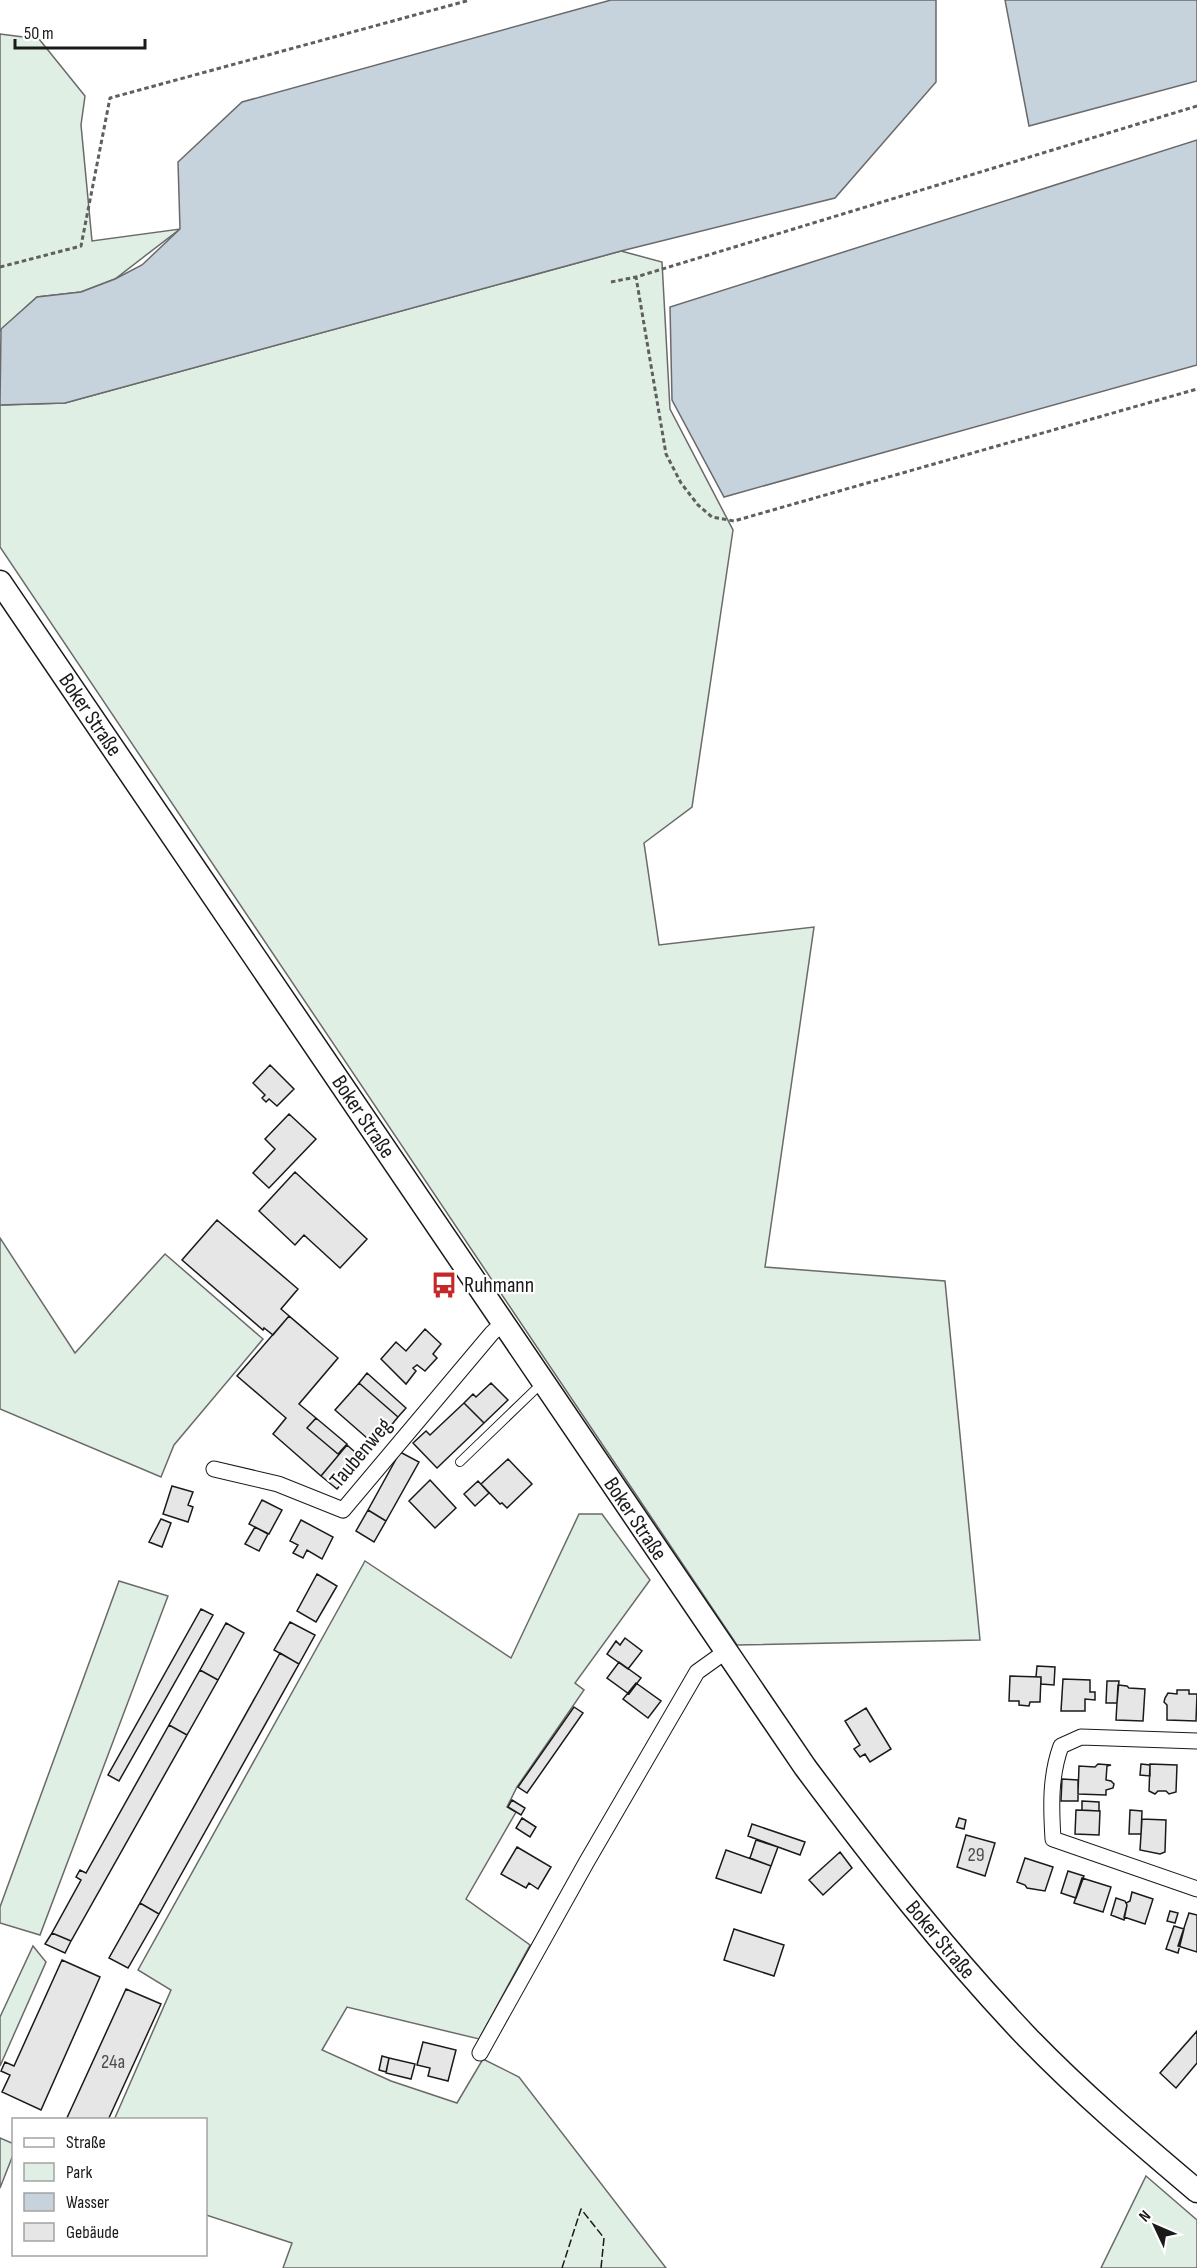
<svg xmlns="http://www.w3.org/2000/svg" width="1197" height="2268" font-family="'Sofia Sans Condensed',sans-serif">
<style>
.green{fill:#e0efe3;stroke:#6a6a6a;stroke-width:1.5}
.water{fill:#c6d2dc;stroke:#6a6a6a;stroke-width:1.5}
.building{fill:#e6e6e6;stroke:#1a1a1a;stroke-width:1.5}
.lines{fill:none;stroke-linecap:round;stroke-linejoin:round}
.service-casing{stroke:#1a1a1a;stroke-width:10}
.minor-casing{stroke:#1a1a1a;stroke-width:17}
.secondary-casing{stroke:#1a1a1a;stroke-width:25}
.path{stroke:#5f5f5f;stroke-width:3;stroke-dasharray:4.5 3;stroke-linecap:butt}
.service{stroke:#fff;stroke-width:8}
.minor{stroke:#fff;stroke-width:15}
.secondary{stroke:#fff;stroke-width:22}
.fence{stroke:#1a1a1a;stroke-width:1.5;stroke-dasharray:8 3;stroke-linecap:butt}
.labels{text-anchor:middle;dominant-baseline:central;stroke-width:4.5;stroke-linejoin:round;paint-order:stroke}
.number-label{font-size:20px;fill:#4d4d4d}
.street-label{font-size:22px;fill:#1a1a1a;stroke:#fff}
.poi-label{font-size:22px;fill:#1a1a1a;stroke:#fff;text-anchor:start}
</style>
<rect width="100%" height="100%" fill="#fff"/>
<path class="green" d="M0,34L39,39L85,96L81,125L92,241L180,229L115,279L81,292L37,297L0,331Z
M621,251L662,262L670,409L733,530L692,807L644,843L659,945L814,927L765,1267L945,1281L980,1640L737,1645L0,547V405L65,403Z
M0,1238L75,1353L165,1254L263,1339L174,1445L161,1477L0,1409Z
M579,1514H602L650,1580L575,1683L584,1690L517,1787L507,1807L516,1812L466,1899L530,1945L479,2039L347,2007L322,2050L391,2081L457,2103L483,2059L519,2077L666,2268H283L292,2243L206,2215V2120H114L171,1990L138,1970L365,1561L511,1658Z
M119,1581L168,1596L40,1935L0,1923V1907Z
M33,1946L46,1962L0,2066V2017Z
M0,2138L14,2144L13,2155L0,2188Z
M1146,2176L1197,2220V2268H1101Z"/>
<path class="water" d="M611,0H936V82L835,198L621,251L65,403L0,405L1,329L37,297L81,292L115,279L142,265L180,229L178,162L242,102Z
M1005,0H1197V81L1029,126Z
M1197,140V365L724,497L672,400L670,307Z"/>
<path class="building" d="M270,1065L294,1089L277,1106L269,1099L266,1102L262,1098L265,1095L253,1083Z
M289,1114L316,1139L269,1188L253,1173L275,1149L265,1139Z
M295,1172L367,1239L340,1268L304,1235L295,1245L259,1211Z
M217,1220L298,1289L281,1309L308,1332L289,1316L273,1335L264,1328L263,1330L182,1260Z
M289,1316L338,1358L299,1404L316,1418L307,1428L338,1454L347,1445L321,1476L273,1434L286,1418L237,1376Z
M425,1329L441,1344L433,1354L437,1358L425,1371L417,1365L413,1368L416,1371L406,1384L381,1359L396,1342L406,1351Z
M367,1373L406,1408L398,1417L359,1383Z
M359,1383L398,1417L375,1445L335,1410Z
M491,1383L508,1400L484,1423L464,1403L473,1394L476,1397Z
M464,1403L484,1423L437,1468L413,1443L426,1431L430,1435Z
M316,1418L347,1444L338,1454L307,1428Z
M347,1445L363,1459L337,1489L321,1476Z
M400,1452L419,1462L386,1521L368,1510Z
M508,1459L532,1484L507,1508L502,1503L500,1504L481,1484Z
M430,1480L456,1508L435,1528L409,1501Z
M478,1481L489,1493L475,1506L464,1494Z
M172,1486L193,1492L188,1505L193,1507L188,1522L163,1514Z
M262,1500L282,1510L269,1534L249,1524Z
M368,1510L386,1521L374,1542L356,1531Z
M161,1519L171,1523L162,1547L149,1542Z
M301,1520L333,1537L322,1559L307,1550L303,1558L293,1553L298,1545L290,1541Z
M255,1527L268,1534L259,1551L245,1544Z
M317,1574L337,1586L316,1622L297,1611Z
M201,1609L213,1615L119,1781L108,1775Z
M290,1622L315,1635L299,1664L274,1650Z
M226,1623L244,1633L218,1680L200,1670Z
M625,1638L642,1651L628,1669L607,1654L616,1641L620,1645Z
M280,1653L299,1664L159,1914L140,1903Z
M619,1662L641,1678L629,1694L607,1678Z
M1037,1666L1055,1667L1054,1685L1041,1684V1677H1036Z
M200,1670L218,1680L187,1735L169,1725Z
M1010,1676L1041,1677L1040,1702H1030L1029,1706L1019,1705V1701H1009Z
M1063,1679L1090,1680V1692H1095V1700L1085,1699V1711H1061Z
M1107,1681H1119L1117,1703H1106Z
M636,1683L661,1701L648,1718L623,1699Z
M1118,1685L1127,1686L1129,1688L1145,1689L1143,1721L1116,1720Z
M1177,1690H1189V1694H1197L1196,1721L1167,1720V1705L1164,1702L1165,1698L1168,1693L1177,1694Z
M574,1707L583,1713L527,1793L518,1787Z
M866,1708L891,1749L870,1762L865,1754L860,1757L854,1749L860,1745L845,1721Z
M169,1725L187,1735L71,1941L52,1933L81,1880L76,1877L80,1870L86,1873Z
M1098,1764L1111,1765L1107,1766L1106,1780L1111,1781L1114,1784L1113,1788L1106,1790V1795L1078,1794L1079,1766L1095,1767Z
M1141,1764L1150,1765V1776L1140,1775Z
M1150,1764L1177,1765L1176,1792L1169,1794L1166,1791H1158L1155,1794L1149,1791Z
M1062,1779L1078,1780V1801H1061Z
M512,1800L525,1808L521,1815L508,1807Z
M1082,1801L1099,1802V1811L1082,1810Z
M1076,1810L1100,1811L1099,1835L1075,1834Z
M1130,1810L1142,1811L1141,1834H1129Z
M522,1818L536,1827L530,1837L516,1828Z
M959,1818L966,1820L964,1829L956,1827Z
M1142,1819L1166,1820L1165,1852L1160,1854L1140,1850Z
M752,1824L805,1842L800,1855L748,1836Z
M966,1835L995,1843L985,1876L957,1867Z
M756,1840L778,1847L771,1866L750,1858Z
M517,1847L551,1867L538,1889L529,1883L526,1888L501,1874Z
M726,1850L771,1866L761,1893L716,1878Z
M840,1852L852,1868L823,1895L809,1880Z
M1025,1858L1053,1867L1045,1891L1027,1888L1025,1885L1017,1882Z
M1068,1871L1084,1876L1076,1898L1061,1893Z
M1082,1878L1111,1887L1103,1912L1074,1903Z
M1132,1892L1153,1899L1145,1924L1124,1917L1127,1905L1126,1903L1130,1901Z
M1116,1898L1125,1901L1127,1905L1124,1920L1111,1915Z
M140,1903L159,1914L128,1968L109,1958Z
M1170,1911L1178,1913L1175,1923L1167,1921Z
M1189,1913L1197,1915V1952L1178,1946Z
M1174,1926L1184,1929L1178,1953L1166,1949Z
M734,1929L784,1945L774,1976L724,1960Z
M52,1933L71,1941L65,1953L45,1944Z
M62,1960L100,1977L41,2110L2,2092L10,2075L1,2071L5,2062L14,2066Z
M126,1989L161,2004L108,2120H66Z
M1197,2031V2063L1176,2088L1160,2073Z
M423,2042L456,2050L448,2081L428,2076L430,2068L417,2065Z
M382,2056L389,2058L386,2072L379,2070Z
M389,2058L415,2064L411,2079L386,2073Z"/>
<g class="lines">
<g class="service-casing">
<path id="service" d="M460,1462L541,1384"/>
</g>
<g class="minor-casing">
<path id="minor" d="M214,1469L278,1484L343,1510L492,1333L503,1323
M1197,1741L1081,1737L1061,1746C1050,1776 1051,1807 1053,1839L1197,1889
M480,2053L586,1863L697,1672L725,1652"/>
</g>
<g class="secondary-casing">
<path id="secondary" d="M0,582L805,1767C875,1861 947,1953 1028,2038C1081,2093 1139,2142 1197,2191"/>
</g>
<path class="path" d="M1197,106L636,277L666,454L681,483L698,505L712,517L734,521L1197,389
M0,267L81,246L110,98L470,0
M611,282L636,277"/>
<use href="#service" class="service"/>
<use href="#minor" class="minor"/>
<use href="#secondary" class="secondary"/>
<path class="fence" d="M562,2268L581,2209L604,2238L601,2268"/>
</g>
<defs>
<g id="bus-bare" transform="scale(2.07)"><path d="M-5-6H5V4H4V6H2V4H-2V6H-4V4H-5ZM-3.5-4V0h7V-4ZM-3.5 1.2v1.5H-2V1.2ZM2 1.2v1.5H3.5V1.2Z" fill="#c62828" stroke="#fff" stroke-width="2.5" paint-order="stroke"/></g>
</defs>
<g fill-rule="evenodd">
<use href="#bus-bare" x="444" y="1285"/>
</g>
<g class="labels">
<g class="number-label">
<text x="976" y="1855">29</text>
<text x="113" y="2062">24a</text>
</g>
<g class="street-label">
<text transform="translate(90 715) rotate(56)">Boker Straße</text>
<text transform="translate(363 1117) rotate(56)">Boker Straße</text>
<text transform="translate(361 1453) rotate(-50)">Taubenweg</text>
<text transform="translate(635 1519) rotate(56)">Boker Straße</text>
<text transform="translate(940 1940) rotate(50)">Boker Straße</text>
</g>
<g class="poi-label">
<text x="464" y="1285">Ruhmann</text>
</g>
</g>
<rect x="12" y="2118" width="195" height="138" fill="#ffffff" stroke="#a3a3a3" stroke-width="1.5"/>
<rect x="24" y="2138" width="30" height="9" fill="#ffffff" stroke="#a3a3a3" stroke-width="1.5"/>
<text x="66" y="2148" font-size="18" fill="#1a1a1a">Straße</text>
<rect x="24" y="2163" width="30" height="18" fill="#e0efe3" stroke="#a3a3a3" stroke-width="1.5"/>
<text x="66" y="2178" font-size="18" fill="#1a1a1a">Park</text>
<rect x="24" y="2193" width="30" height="18" fill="#c6d2dc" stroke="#a3a3a3" stroke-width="1.5"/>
<text x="66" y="2208" font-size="18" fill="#1a1a1a">Wasser</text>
<rect x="24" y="2223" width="30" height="18" fill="#e6e6e6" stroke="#a3a3a3" stroke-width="1.5"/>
<text x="66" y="2238" font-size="18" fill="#1a1a1a">Gebäude</text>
<g transform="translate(1155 2226) rotate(314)" stroke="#ffffff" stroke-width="4.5" paint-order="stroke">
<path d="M0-4.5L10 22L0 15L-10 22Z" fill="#1a1a1a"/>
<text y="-9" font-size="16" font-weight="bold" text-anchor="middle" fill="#1a1a1a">N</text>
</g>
<path d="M15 39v9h130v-9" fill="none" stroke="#1a1a1a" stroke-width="3"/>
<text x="24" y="39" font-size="18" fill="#1a1a1a" stroke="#ffffff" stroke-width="4.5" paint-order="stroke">50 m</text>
</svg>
